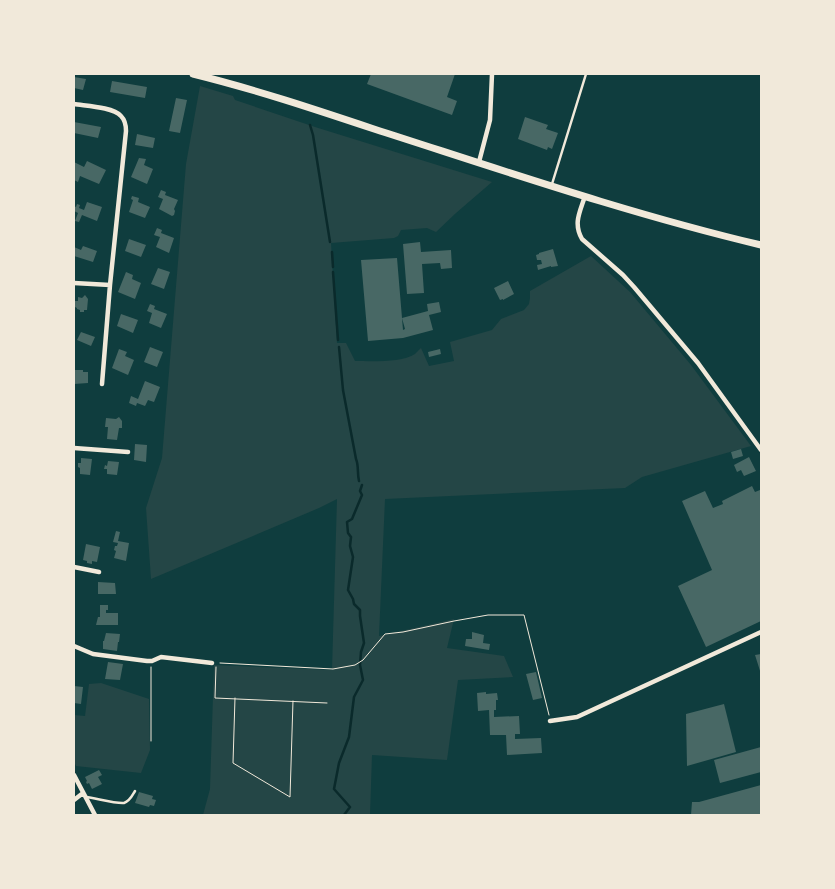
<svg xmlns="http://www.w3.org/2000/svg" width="835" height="889" font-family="Arial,sans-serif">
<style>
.green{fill:#244646}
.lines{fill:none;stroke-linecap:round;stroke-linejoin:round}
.stream{stroke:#0a2a2b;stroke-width:2.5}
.building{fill:#486865}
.path{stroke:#f1e9da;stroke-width:1}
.service{stroke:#f1e9da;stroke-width:2.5}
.minor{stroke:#f1e9da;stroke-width:4.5}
.secondary{stroke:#f1e9da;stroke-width:7}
</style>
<rect width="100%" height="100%" fill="#0f3d3e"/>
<path class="green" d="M200,86L233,96L235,100L315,127L492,182L456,213L436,232L427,228L401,230L398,236L394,238L331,243L337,343H346L355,361C370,361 402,363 415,354C416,353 420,349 421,348L429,366L454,361L450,342L492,330L501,319L524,310L529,304L530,298V291L591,256L630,292L691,365L751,446L642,477L625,488L385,499L379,636L454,619L447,648L504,656L513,677L458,680L447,760L372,755L370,815H203L210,789L214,665L332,670L337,499L319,508L151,579L146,508L162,458L186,164Z
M101,683L149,699L150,750L141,773L76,766L74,762V715L85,716L89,684Z"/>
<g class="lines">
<path class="stream" d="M310,125L313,135L330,242
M332,252L333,267
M333,272L338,340
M339,347L343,390L356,459C359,466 357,473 359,481
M344,815L350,807L334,789L339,763L349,737L354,697L363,680L360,665L361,652L364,643L360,616V610L354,604L353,599L348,590L353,557L350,546L351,537L348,533L347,522L352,519L362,495L360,491L362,485"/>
</g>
<path class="building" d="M371,74L384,75L385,74H455L447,97L457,101L452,115L367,84Z
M74,77L86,79L83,90L74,88Z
M112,81L147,87L145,98L110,92Z
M176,98L187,100L180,133L169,131Z
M525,117L548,125L546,129L558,133L552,149L548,147L547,150L518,139Z
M74,122L101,127L98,138L74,133Z
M137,134L155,138L153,148L135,145Z
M139,158L146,159L144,165L153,169L147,184L131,177Z
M87,161L106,170L99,184L80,176L78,182L74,180V162L84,167Z
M161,190L166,192L165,195L178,200L174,209L175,211L174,215L172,216L159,209L163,199L158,197Z
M132,196L139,198L138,202L150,207L145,218L129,212L133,200L131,199Z
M87,202L102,207L97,221L82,215L79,222L75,221L78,213L74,211V206L76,207L77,204L80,205L79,208L84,210Z
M157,228L162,230L161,233L174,238L169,253L156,247L160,237L154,235Z
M129,239L146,245L141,257L125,251Z
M420,242L421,252L451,250L452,268L441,269L440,263L422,264L424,293L407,294L403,244Z
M83,246L97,251L93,262L74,256V247L81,250Z
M553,249L558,266L551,267V266L538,270L537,265L542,264L541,260H537L536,255L539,254V253Z
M397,258L403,330L405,329L402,318L428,311L427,304L439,302L441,312L429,315L433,330L403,338L368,341L361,260Z
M158,268L170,272L164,289L151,284Z
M126,272L133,275L132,279L141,283L135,299L118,292Z
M508,281L514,294L503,300V299L500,300L494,288Z
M85,295L88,299L87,310H84V312H80V310L77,309V308L75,307V301H78V297L82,298Z
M150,304L155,306L154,309L167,314L161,328L149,323L152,313L147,311Z
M121,314L138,320L133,333L117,326Z
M81,332L95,337L91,346L77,340Z
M150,347L163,352L157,367L144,362Z
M119,349L127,352L125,356L134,360L128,375L112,368Z
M440,349L441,354L429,357L428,352Z
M74,370H83V372H88V383L74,384Z
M145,381L160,387L154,402L148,400L145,406L137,403L136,406L129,403L131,396L138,399Z
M119,417L122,421V428H119L117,440L107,439L108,427H105L106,418L116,419Z
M135,444L147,445L146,462L134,460Z
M741,449L743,456L733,459L731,452Z
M749,457L756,471L744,476L741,470L737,472L734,465Z
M81,458L92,459L90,475L80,474V468L78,467V463H81Z
M108,461L119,462L117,475L107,474V469H104L105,465L107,466Z
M752,486L755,492L760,490L761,493V621L706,647L678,586L712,570L682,501L705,491L713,508L723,504L722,501Z
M116,531L120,532L118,541L129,543L126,561L114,558L116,551L114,550L115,546H117L118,543L113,542Z
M86,544L100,547L97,562L92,561V564L87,563V561L83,560Z
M98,582L115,583L116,594H98Z
M100,605H108V610H106V613H118V625H96L98,617H100Z
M472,632L484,635L483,643L490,644L489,650L465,646L466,639H472Z
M106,633L120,634L119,642H118L117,651L103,649V641H104Z
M761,654V674L755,655Z
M108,662L123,664L120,680L105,679Z
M536,672L542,698L533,700L526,674Z
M74,686L83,687L81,704L74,703Z
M486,692V694L497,693L498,700H496V710H494V717L519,716L520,734H515V739L541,738L542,753L507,755L506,735H490L489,710L478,711L477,693Z
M724,704L736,752L687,766L686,714Z
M761,747V772L720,783L714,760Z
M99,770L102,775L98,777L102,784L92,789L89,783L87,784L86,782L87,781L85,777Z
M761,785V815H691L692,802H699Z
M139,792L153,796L152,799L156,800L154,806L150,805L149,807L135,803Z"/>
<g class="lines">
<path class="path" d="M220,663L333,669L355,665L363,660L385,634L403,632L454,621L488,615H524L549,715
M151,667V741
M216,667L215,698L327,703
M235,698L233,763L290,797L293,701"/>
<path class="service" d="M552,184L586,74
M86,797C95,798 116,804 124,803C130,801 132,796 135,791"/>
<path class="minor" d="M74,104C86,106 113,107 121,116C125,120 126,125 126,131L110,285L102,384
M479,162L490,120L492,74
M585,196C580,212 573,223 582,239L623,275L634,287L698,363L761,450
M74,283L110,285
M74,448L128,452
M74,567L99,572
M74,646L93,654L147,661H152L161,657L212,663
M550,721L577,717L761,632
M74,775L95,815
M74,800L83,793"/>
<path class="secondary" d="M193,74C254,89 314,109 374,129C502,170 630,214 761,245"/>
</g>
<rect width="835" height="889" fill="none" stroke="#f1e9da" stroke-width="150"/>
</svg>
